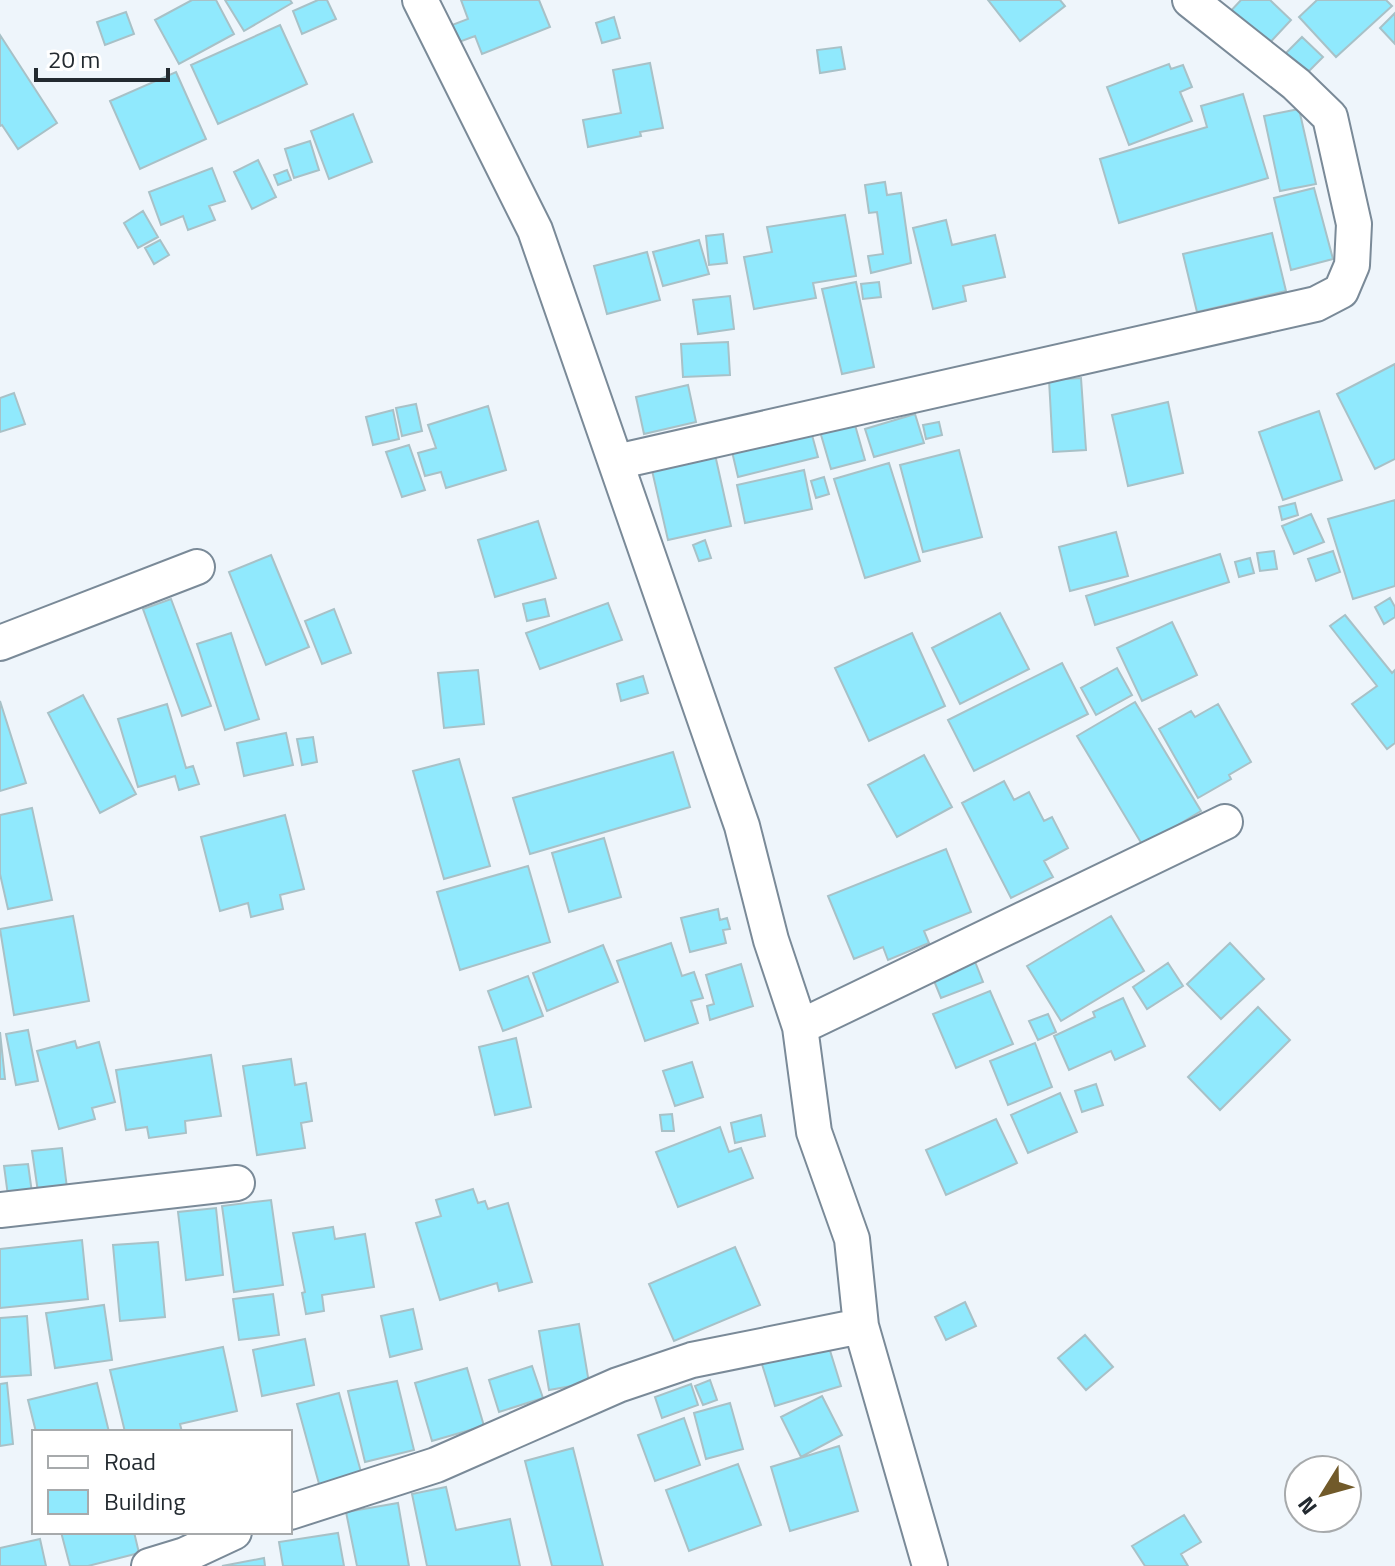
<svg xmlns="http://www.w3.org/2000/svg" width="1395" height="1566" font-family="'Titillium Web',sans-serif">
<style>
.building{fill:#90e9fd;stroke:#a8c1c7;stroke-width:2}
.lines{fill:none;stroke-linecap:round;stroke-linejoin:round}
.minor-casing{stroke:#7a8a98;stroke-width:38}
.minor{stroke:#fff;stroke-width:34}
</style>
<rect width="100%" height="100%" fill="#eef5fb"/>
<path class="building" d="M192,0H216L234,34L179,64L155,20Z
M225,0H290L292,3L244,31Z
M318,0H327L336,19L302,34L293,11Z
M461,0H539L550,27L482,54L475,36L459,42L452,25L468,19Z
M988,0H1060L1065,6L1020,41Z
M1241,0H1270L1291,20L1264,49L1227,15Z
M1317,0H1386L1392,6L1336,57L1299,17Z
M126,12L134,34L105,45L97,22Z
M1395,13V44L1380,28Z
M614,17L620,38L602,43L596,23Z
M280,25L307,84L218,124L191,65Z
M0,35L57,123L18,149L2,125L0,126Z
M1302,37L1323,57L1304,76L1283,56Z
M841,47L845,69L820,73L817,50Z
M650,63L663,128L640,132L641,136L588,147L583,120L621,113L613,70Z
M1169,64L1171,69L1183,65L1192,87L1180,92L1192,121L1129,145L1107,87Z
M176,72L206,139L140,169L110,101Z
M1243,94L1268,178L1119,223L1100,159L1207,127L1201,106Z
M1299,109L1316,184L1280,191L1264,116Z
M353,114L372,162L329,179L311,131Z
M310,141L319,170L294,178L285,149Z
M258,160L276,197L252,209L234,172Z
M212,168L225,201L209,206L215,220L188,230L183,216L161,225L149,192Z
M287,170L291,180L278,185L274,175Z
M885,182L887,195L901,193L911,263L871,273L868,256L883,254L877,212L869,213L865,185Z
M1314,188L1333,259L1291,270L1274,198Z
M143,211L158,237L138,248L124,223Z
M845,215L856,276L813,283L816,298L754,309L744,257L772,252L767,227Z
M946,220L952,245L995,235L1005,277L963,286L966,301L933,309L913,228Z
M1272,233L1286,291L1197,312L1183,254Z
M723,234L727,263L709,265L706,236Z
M160,240L169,255L154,264L145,248Z
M699,240L709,274L663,286L653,252Z
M647,252L660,300L607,314L594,266Z
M856,282L874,367L842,374L822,289Z
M879,282L881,297L863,299L861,284Z
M730,296L734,329L698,334L693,300Z
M728,342L730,375L683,377L681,344Z
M1395,364V459L1375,469L1337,394Z
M1081,378L1086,450L1053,452L1049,380Z
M688,385L696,422L644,434L636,397Z
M14,393L25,424L0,432V398Z
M1168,402L1183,473L1128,486L1112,415Z
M416,404L422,431L402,436L396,408Z
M488,406L506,470L446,488L441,472L425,476L418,453L436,448L428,425Z
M393,410L399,439L373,445L366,417Z
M1319,411L1342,480L1283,500L1259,432Z
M915,414L924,443L874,457L865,429Z
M853,418L865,460L831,469L819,428Z
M939,422L942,435L926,439L923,425Z
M809,424L818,457L738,477L730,443Z
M409,445L425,490L402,497L386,452Z
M714,450L731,526L668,540L651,466Z
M959,450L982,537L923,552L900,465Z
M889,463L920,561L865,578L834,479Z
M804,470L812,509L745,523L737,485Z
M824,477L829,494L816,498L811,481Z
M1395,500V586L1353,599L1328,519Z
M1295,503L1298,515L1282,520L1279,507Z
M1311,514L1324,542L1294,554L1282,526Z
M538,521L556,578L495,597L478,540Z
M1116,532L1128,576L1070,591L1059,547Z
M705,540L711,558L699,561L693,545Z
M1274,551L1277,569L1260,571L1257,553Z
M1333,551L1340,572L1316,581L1308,559Z
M1220,554L1229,582L1095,625L1086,596Z
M271,555L309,647L266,665L229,572Z
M1250,558L1254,573L1239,577L1235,562Z
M1390,598L1395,607V617L1384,624L1375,607Z
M171,599L211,706L182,716L143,609Z
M545,599L549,616L527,621L523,604Z
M608,603L622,640L540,669L526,633Z
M334,609L351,653L322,664L305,621Z
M1000,613L1029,669L960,704L932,648Z
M1345,615L1392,673L1395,670V743L1387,749L1352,704L1377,686L1330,626Z
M1172,622L1197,675L1142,701L1117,648Z
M231,633L259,719L225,730L197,644Z
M912,633L945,706L869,741L835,668Z
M1062,663L1088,714L974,771L948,720Z
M1117,668L1132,695L1096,715L1081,688Z
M478,670L484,724L444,728L438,673Z
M643,676L648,693L621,701L617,684Z
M83,695L136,794L100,813L48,713Z
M0,701L26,783L0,791Z
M1135,702L1201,811L1143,846L1077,736Z
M167,704L186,768L193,766L199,784L179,790L175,776L138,787L118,719Z
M1218,704L1251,762L1229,775L1231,779L1198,798L1159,729L1191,711L1195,717Z
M286,733L293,765L244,776L237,743Z
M313,737L317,762L302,765L297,739Z
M673,752L690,807L530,854L513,798Z
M924,755L952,807L897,837L868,785Z
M459,759L490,866L444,879L413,771Z
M1004,781L1014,800L1029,792L1044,821L1052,817L1068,848L1044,861L1053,877L1011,898L962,803Z
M32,808L52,900L8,909L0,874V815Z
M285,815L304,889L280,895L283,909L251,917L248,903L220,911L201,837Z
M604,838L621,897L569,912L552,853Z
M946,849L971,912L924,931L929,943L888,960L883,947L854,959L828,896Z
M528,866L550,942L460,970L437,892Z
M718,909L720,920L727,918L730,929L723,930L726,943L690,952L681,918Z
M73,916L89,1001L14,1015L0,929Z
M1111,916L1144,971L1061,1021L1027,966Z
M671,943L682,976L694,972L703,998L691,1001L698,1023L645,1041L617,961Z
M1230,943L1264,979L1221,1019L1187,984Z
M603,945L618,982L547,1011L533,973Z
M972,954L983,982L941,998L930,971Z
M1168,963L1183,986L1147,1009L1133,987Z
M741,964L753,1006L710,1020L707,1006L714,1004L706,975Z
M528,976L543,1016L503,1031L488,991Z
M990,991L1013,1044L956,1068L933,1014Z
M1123,998L1145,1046L1115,1060L1111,1051L1069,1070L1054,1036L1095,1017L1093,1012Z
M1258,1007L1290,1040L1220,1110L1188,1077Z
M1048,1014L1056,1032L1038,1040L1029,1021Z
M28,1030L38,1081L16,1085L6,1034Z
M0,1032L5,1079H0Z
M516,1038L531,1107L495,1115L479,1047Z
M75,1041L77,1048L99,1042L115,1102L92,1108L95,1119L59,1129L37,1051Z
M1035,1043L1052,1087L1008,1105L990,1061Z
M211,1055L221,1116L185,1121L186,1133L149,1138L147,1127L126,1130L116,1070Z
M291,1059L295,1085L306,1083L312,1121L301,1123L305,1148L257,1155L243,1066Z
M692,1062L703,1097L675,1106L663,1071Z
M1096,1084L1103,1105L1082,1112L1075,1091Z
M1060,1093L1077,1132L1028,1153L1011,1115Z
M672,1114L674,1131H662L660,1115Z
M761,1115L765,1136L735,1143L731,1123Z
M996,1119L1017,1163L946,1195L926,1150Z
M720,1127L729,1152L741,1148L753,1178L678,1207L656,1152Z
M62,1148L67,1188L38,1192L32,1151Z
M28,1164L32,1193L8,1196L4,1166Z
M473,1189L478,1203L485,1201L488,1209L508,1203L532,1282L499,1291L497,1283L440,1300L416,1223L441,1216L436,1200Z
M271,1200L283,1285L234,1292L222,1206Z
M216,1208L223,1275L186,1280L178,1212Z
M333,1227L335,1239L365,1234L374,1287L322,1295L324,1311L306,1314L302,1293L305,1292L293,1233Z
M82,1240L88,1299L0,1308V1249Z
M158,1242L165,1317L120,1321L113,1245Z
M735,1247L760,1305L674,1341L649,1284Z
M273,1294L279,1335L239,1340L233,1299Z
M965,1302L976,1326L946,1340L935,1317Z
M104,1305L112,1360L55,1368L46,1313Z
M413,1309L422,1349L390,1357L381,1316Z
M27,1316L31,1375L0,1377V1318Z
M579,1324L589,1383L549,1390L539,1331Z
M1085,1335L1113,1367L1086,1390L1058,1358Z
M305,1339L314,1385L262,1396L253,1350Z
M827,1341L841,1386L775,1406L761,1361Z
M223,1347L237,1411L180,1424L182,1432H125L110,1370Z
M532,1366L543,1398L499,1412L489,1380Z
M467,1368L484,1426L432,1441L415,1383Z
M710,1380L717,1400L703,1405L695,1386Z
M397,1381L414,1450L365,1462L348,1391Z
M7,1383L13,1444L0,1446V1384Z
M97,1383L109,1432H36L28,1400Z
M691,1384L698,1405L662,1418L655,1397Z
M339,1393L363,1479L321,1491L297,1404Z
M822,1396L842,1435L801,1457L781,1417Z
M730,1403L743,1449L706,1459L694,1413Z
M684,1418L700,1465L655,1481L638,1435Z
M839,1446L858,1511L790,1531L771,1467Z
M573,1448L603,1566H552L525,1461Z
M738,1464L761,1525L689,1551L666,1490Z
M446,1487L456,1530L510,1519L520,1566H427L412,1494Z
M398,1503L409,1566H357L346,1512Z
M1184,1515L1201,1542L1181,1554L1188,1566H1145L1132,1546Z
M61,1532H134L139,1553L88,1566H70Z
M338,1533L344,1566H283L279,1542Z
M40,1539L46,1566H0V1548Z
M264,1558L265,1566H222Z"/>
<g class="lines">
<g class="minor-casing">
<path id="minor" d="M420,0L535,230L742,826L771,940L800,1027L814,1132L852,1239L861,1326L930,1566
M616,462L1316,304L1341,291L1352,265L1354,224L1330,117L1296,84L1190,0
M0,643L197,567
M800,1027L1225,822
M0,1210L237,1183
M290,1512L436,1465L618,1385L692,1360L861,1326
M149,1566L185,1555L234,1532"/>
</g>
<use href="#minor" class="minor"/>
</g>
<rect x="32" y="1430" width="260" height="104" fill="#ffffff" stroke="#a7aaac" stroke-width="2"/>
<rect x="48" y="1456" width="40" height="12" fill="#ffffff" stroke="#a7aaac" stroke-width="2"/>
<text x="104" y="1470" font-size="24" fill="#232a30">Road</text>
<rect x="48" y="1490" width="40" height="24" fill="#90e9fd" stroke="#a7aaac" stroke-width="2"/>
<text x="104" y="1510" font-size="24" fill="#232a30">Building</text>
<g transform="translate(1323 1494) rotate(233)"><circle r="38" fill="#ffffff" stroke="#a7aaac" stroke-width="2"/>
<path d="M0-6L14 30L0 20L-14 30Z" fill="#715a2a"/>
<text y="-12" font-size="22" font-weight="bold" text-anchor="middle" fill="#232a30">N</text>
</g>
<path d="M36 68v12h132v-12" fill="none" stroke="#232a30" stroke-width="4"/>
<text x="48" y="68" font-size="24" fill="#232a30" stroke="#ffffff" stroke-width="6" paint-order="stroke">20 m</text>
</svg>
